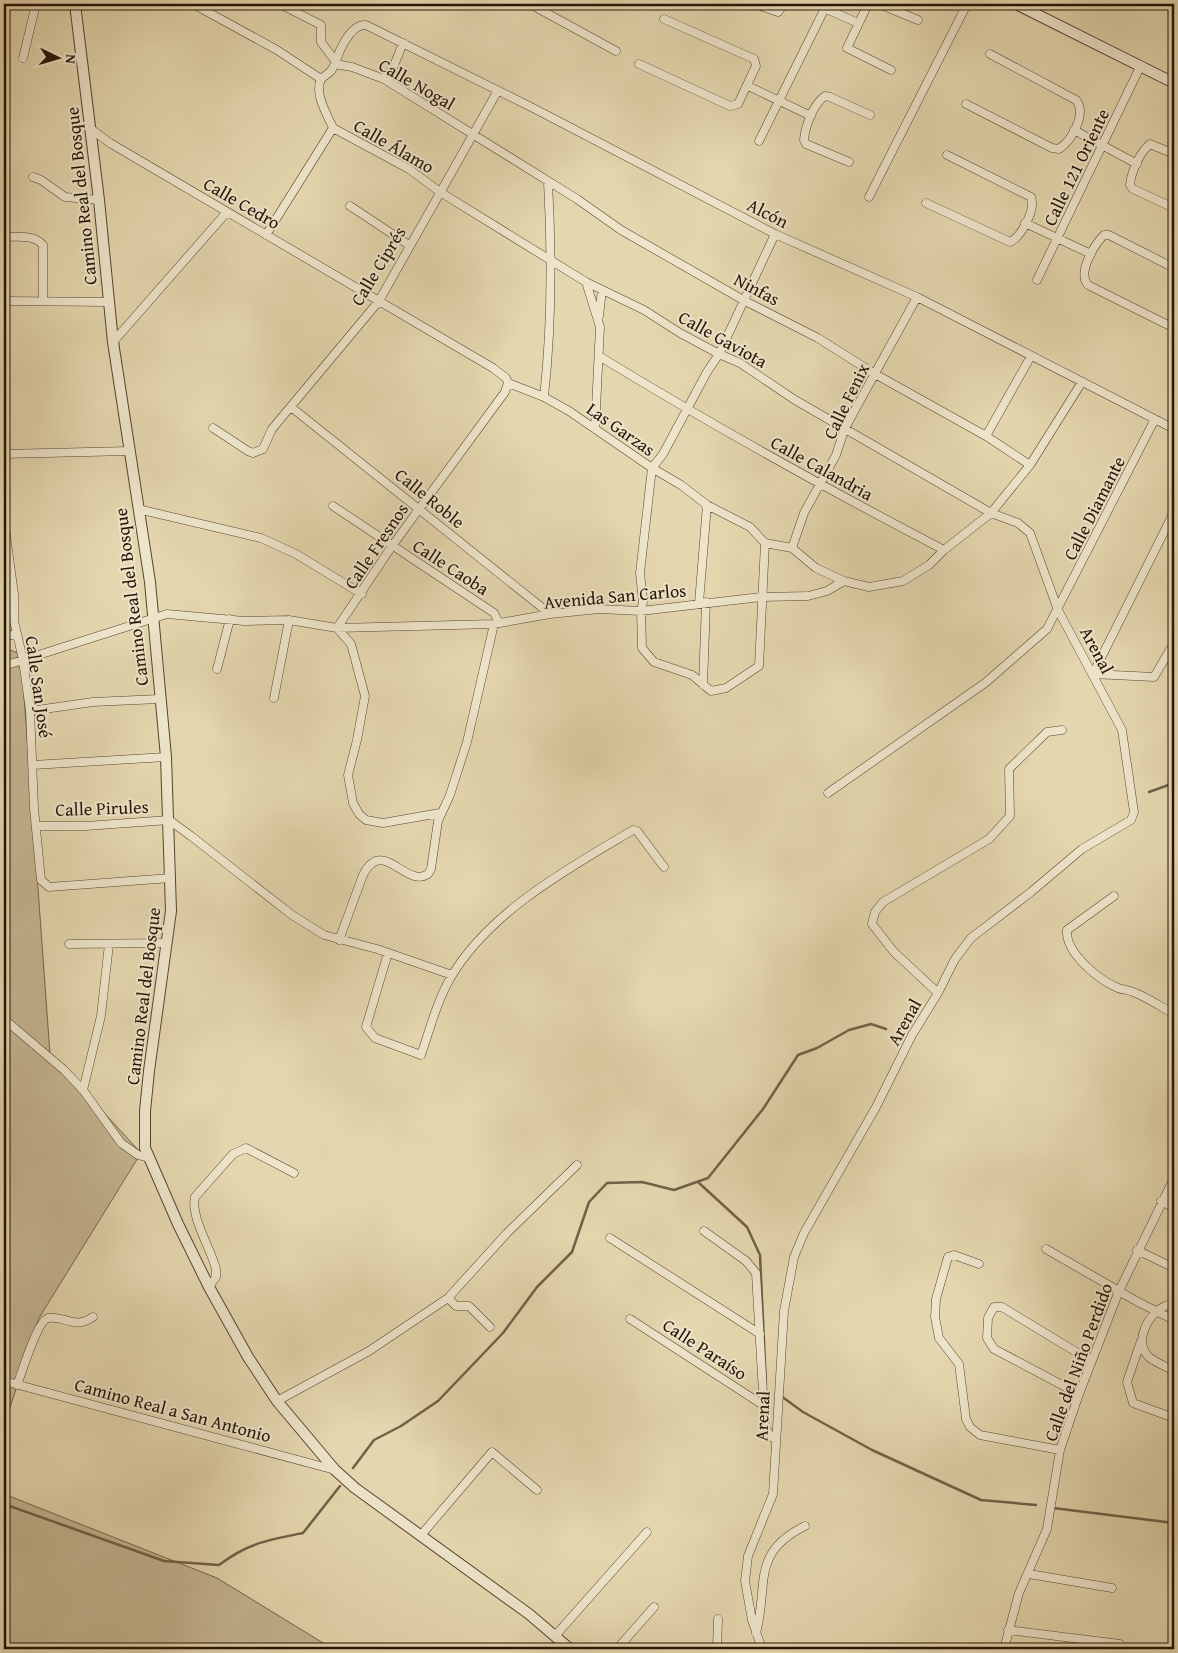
<svg xmlns="http://www.w3.org/2000/svg" width="1178" height="1653" font-family="'Gentium Book Plus',serif">
<style>
.green{fill:#c4b591;stroke:#75644b}
.lines{fill:none;stroke-linecap:round;stroke-linejoin:round}
.stream{stroke:#716148;stroke-width:2.5}
.minor-casing{stroke:#56442f;stroke-width:9}
.tertiary-casing{stroke:#56442f;stroke-width:12}
.minor{stroke:#ede4ca;stroke-width:8}
.tertiary{stroke:#ede4ca;stroke-width:10}
.labels{text-anchor:middle;dominant-baseline:central;stroke-width:4;stroke-linejoin:round;paint-order:stroke}
.street-label{font-size:18px;fill:#261405;stroke:#ede4ca}
</style>
<rect width="100%" height="100%" fill="#e4d6ae"/>
<filter id="stains"><feTurbulence type="fractalNoise" baseFrequency=".004" numOctaves="4"/><feColorMatrix values="0 0 0 0 .2 0 0 0 0 .09 0 0 0 0 .02 0 0 0 .5 -.17"/></filter>
<radialGradient id="worn" r=".72"><stop offset=".6" stop-color="#630" stop-opacity="0"/><stop offset="1" stop-color="#630" stop-opacity=".3"/></radialGradient>
<path class="green" d="M4,648L21,654L50,1054L141,1153L39,1318L4,1426Z
M4,1494L217,1578L333,1649H4Z"/>
<g class="lines">
<path class="stream" d="M1149,792L1174,783
M698,1182L747,1227L760,1255L766,1385
M781,1396L803,1412L872,1450L981,1500L1036,1505
M353,1468L374,1440L401,1426L438,1401L503,1333L537,1287L572,1252L589,1202L607,1183L642,1182L674,1190L708,1178L763,1109L798,1055L817,1048L849,1030L871,1024L886,1029
M4,1504L164,1561L219,1565C248,1543 268,1540 303,1533L340,1486
M1053,1508L1174,1523"/>
<g class="minor-casing">
<path id="minor" d="M193,4L277,50L321,79
M280,4L321,25V42L336,62
M530,4L616,51
M755,4L778,12L784,4
M815,4L858,23
M868,4L847,48L891,70
M879,4L918,20
M23,58L36,4
M335,64C339,51 350,24 366,25L535,109L775,234L917,297L1174,429
M639,64L730,106L738,104L756,66L754,59L664,19
M321,79L331,71L335,64L352,67L384,79L577,199L621,230L745,301L818,338L875,374L986,436L1030,465
M321,79C314,94 327,114 333,128
M384,79L393,68L403,43
M748,86L811,116
M966,104L1052,148L1059,149C1072,140 1087,114 1076,100L990,54
M333,128L409,169L440,192L586,282L644,310L680,333L719,354L740,363L795,400L991,513L1018,523L1030,533L1058,610L1122,730L1134,812L1131,820L1082,849L1031,892L971,938L955,959L938,993L912,1035L876,1107L804,1233L794,1257L784,1311L773,1494L748,1556L745,1581L752,1620L762,1649
M91,129L110,143L493,368L506,378L508,383L544,397L569,411L652,468L681,485L707,505L750,527L765,543L792,548L816,568L844,581
M1074,130L1137,164
M759,141L827,4
M1174,154L1150,144C1140,152 1131,172 1130,185L1133,189L1174,208
M849,162L806,144L804,140C805,127 813,104 825,96L830,97L870,115
M33,177L41,180L65,197L99,200
M869,197L967,4
M926,203L1010,242C1021,237 1036,210 1031,197L947,155
M350,206L409,245
M1025,223L1091,254
M266,235L333,128
M4,237C17,237 34,234 43,245V301
M1037,280L1141,65
M586,282L600,327L595,429
M4,301L108,302
M599,316L602,290
M1172,327L1088,285C1077,273 1094,245 1104,235H1109L1174,268
M113,342L227,212
M599,356C712,425 827,489 944,550
M544,397C552,325 552,254 548,182
M291,407L550,614
M213,428L248,451L253,453L263,449L272,429L379,301L497,92
M986,436L1031,356
M4,454L129,451
M333,506L494,613L499,623
M138,509L261,538L296,554L362,594
M1174,512L1093,674L1154,677L1174,643
M4,521L14,594V621L23,660L30,711L34,808L41,880L49,887L171,878
M765,543L759,666L726,688L711,691L692,675L654,662L642,648L641,611L643,602L640,573L652,468L663,454L707,372L719,354L775,234
M792,548L804,513L836,455L845,428L917,297
M699,603L707,505
M4,634L17,636
M4,666L167,614L244,621L289,620L337,628L494,624L550,614L599,609L641,611L761,597L808,596L827,591L844,581L869,587L903,581L929,565L944,550L991,513L1030,465L1082,382
M217,669L230,619
M703,685L706,602
M274,698L289,620
M30,711L93,702L159,699
M33,765L166,757
M828,793L985,683L1047,629L1155,419
M440,813L383,823L366,820L359,814L353,803L348,775L357,740L365,696L351,644L337,628L392,546L505,392L508,383
M36,826H86L169,820L191,836L292,915L324,935L377,949L452,975
M1114,896L1067,930C1065,953 1099,980 1118,988C1123,990 1129,990 1133,992C1147,997 1161,1007 1174,1014
M339,940L363,875C383,836 406,889 428,874L431,869L438,821L450,795L467,742L494,624
M69,944L167,943
M388,953L366,1027L375,1038L421,1055C430,1029 437,1001 451,977C490,911 569,868 633,830L637,831L664,867
M938,993L894,952L872,924L875,912L883,902L989,839L1010,816L1009,769L1047,732L1062,730
M4,1019L64,1070L83,1090L121,1143L138,1155L149,1158
M83,1090L101,1016L109,944
M1161,1201L1174,1208
M704,1231L746,1261L756,1273L765,1427L771,1437L776,1439
M610,1238L760,1334
M1046,1249L1138,1302L1174,1320
M1137,1250L1174,1268
M979,1264L954,1255L948,1257L936,1299L935,1317L939,1338L959,1364L966,1419L970,1427L980,1435L1060,1450
M209,1287L216,1277V1269C211,1248 190,1217 195,1197L233,1154L246,1148L294,1173
M448,1298L456,1306H469L490,1327
M1174,1302C1169,1305 1161,1307 1157,1311C1144,1323 1135,1345 1150,1358C1157,1363 1167,1367 1174,1371
M630,1319L763,1405
M1141,1341L1127,1382L1133,1403L1174,1418
M4,1381L335,1470
M17,1385C22,1373 37,1321 48,1318C65,1315 74,1330 93,1317
M1079,1394L994,1349L987,1338L988,1318L994,1307H1002L1091,1361
M277,1401L369,1351L448,1298L507,1233L577,1165
M422,1534L492,1452L537,1490
M1029,1574L1112,1588
M1008,1630L1120,1644
M756,1633C769,1585 750,1553 805,1526
M555,1636L647,1532
M617,1649L654,1607
M717,1649L718,1619
M1004,1649L1019,1593L1047,1529L1060,1450L1079,1394L1119,1291L1174,1178"/>
</g>
<g class="tertiary-casing">
<path id="tertiary" d="M75,4L99,200L113,342L150,582L166,757L171,911L149,1071L145,1111V1148L178,1224L209,1287L248,1357L277,1401L335,1470L355,1488L529,1614L570,1649
M1016,4L1174,83"/>
</g>
<use href="#minor" class="minor"/>
<use href="#tertiary" class="tertiary"/>
</g>
<g class="labels">
<g class="street-label">
<text transform="translate(417 84) rotate(30)">Calle Nogal</text>
<text transform="translate(394 146) rotate(30)">Calle Álamo</text>
<text transform="translate(1076 167) rotate(-64)">Calle 121 Oriente</text>
<text transform="translate(81 196) rotate(-96)">Camino Real del Bosque</text>
<text transform="translate(242 203) rotate(30)">Calle Cedro</text>
<text transform="translate(768 213) rotate(27)">Alcón</text>
<text transform="translate(378 266) rotate(-59)">Calle Ciprés</text>
<text transform="translate(757 289) rotate(28)">Ninfas</text>
<text transform="translate(723 339) rotate(29)">Calle Gaviota</text>
<text transform="translate(846 401) rotate(-64)">Calle Fenix</text>
<text transform="translate(621 429) rotate(35)">Las Garzas</text>
<text transform="translate(822 468) rotate(29)">Calle Calandria</text>
<text transform="translate(430 498) rotate(39)">Calle Roble</text>
<text transform="translate(1094 508) rotate(-63)">Calle Diamante</text>
<text transform="translate(376 546) rotate(-56)">Calle Fresnos</text>
<text transform="translate(451 567) rotate(33)">Calle Caoba</text>
<text transform="translate(615 596) rotate(-5)">Avenida San Carlos</text>
<text transform="translate(131 597) rotate(-97)">Camino Real del Bosque</text>
<text transform="translate(1097 650) rotate(62)">Arenal</text>
<text transform="translate(39 687) rotate(82)">Calle San José</text>
<text transform="translate(102 808) rotate(-2)">Calle Pirules</text>
<text transform="translate(143 996) rotate(-83)">Camino Real del Bosque</text>
<text transform="translate(904 1022) rotate(-61)">Arenal</text>
<text transform="translate(705 1349) rotate(33)">Calle Paraíso</text>
<text transform="translate(1078 1362) rotate(-70)">Calle del Niño Perdido</text>
<text transform="translate(173 1410) rotate(15)">Camino Real a San Antonio</text>
<text transform="translate(762 1416) rotate(-87)">Arenal</text>
</g>
</g>
<rect width="1178" height="1653" fill="none" stroke="#e4d6ae" stroke-width="20"/>
<rect x="5" y="5" width="1168" height="1643" fill="none" stroke="#261405" stroke-width="2.5"/>
<rect x="10" y="10" width="1158" height="1633" fill="none" stroke="#261405"/>
<g transform="translate(58 58) rotate(95)" stroke="#ede4ca" stroke-width="4" paint-order="stroke">
<path d="M0-4L9 19L0 12L-9 19Z" fill="#261405"/>
<text y="-8" font-size="14" font-weight="bold" text-anchor="middle" fill="#261405">N</text>
</g>
<rect width="100%" height="100%" filter="url(#stains)"/>
<rect width="100%" height="100%" fill="url(#worn)"/>
</svg>
